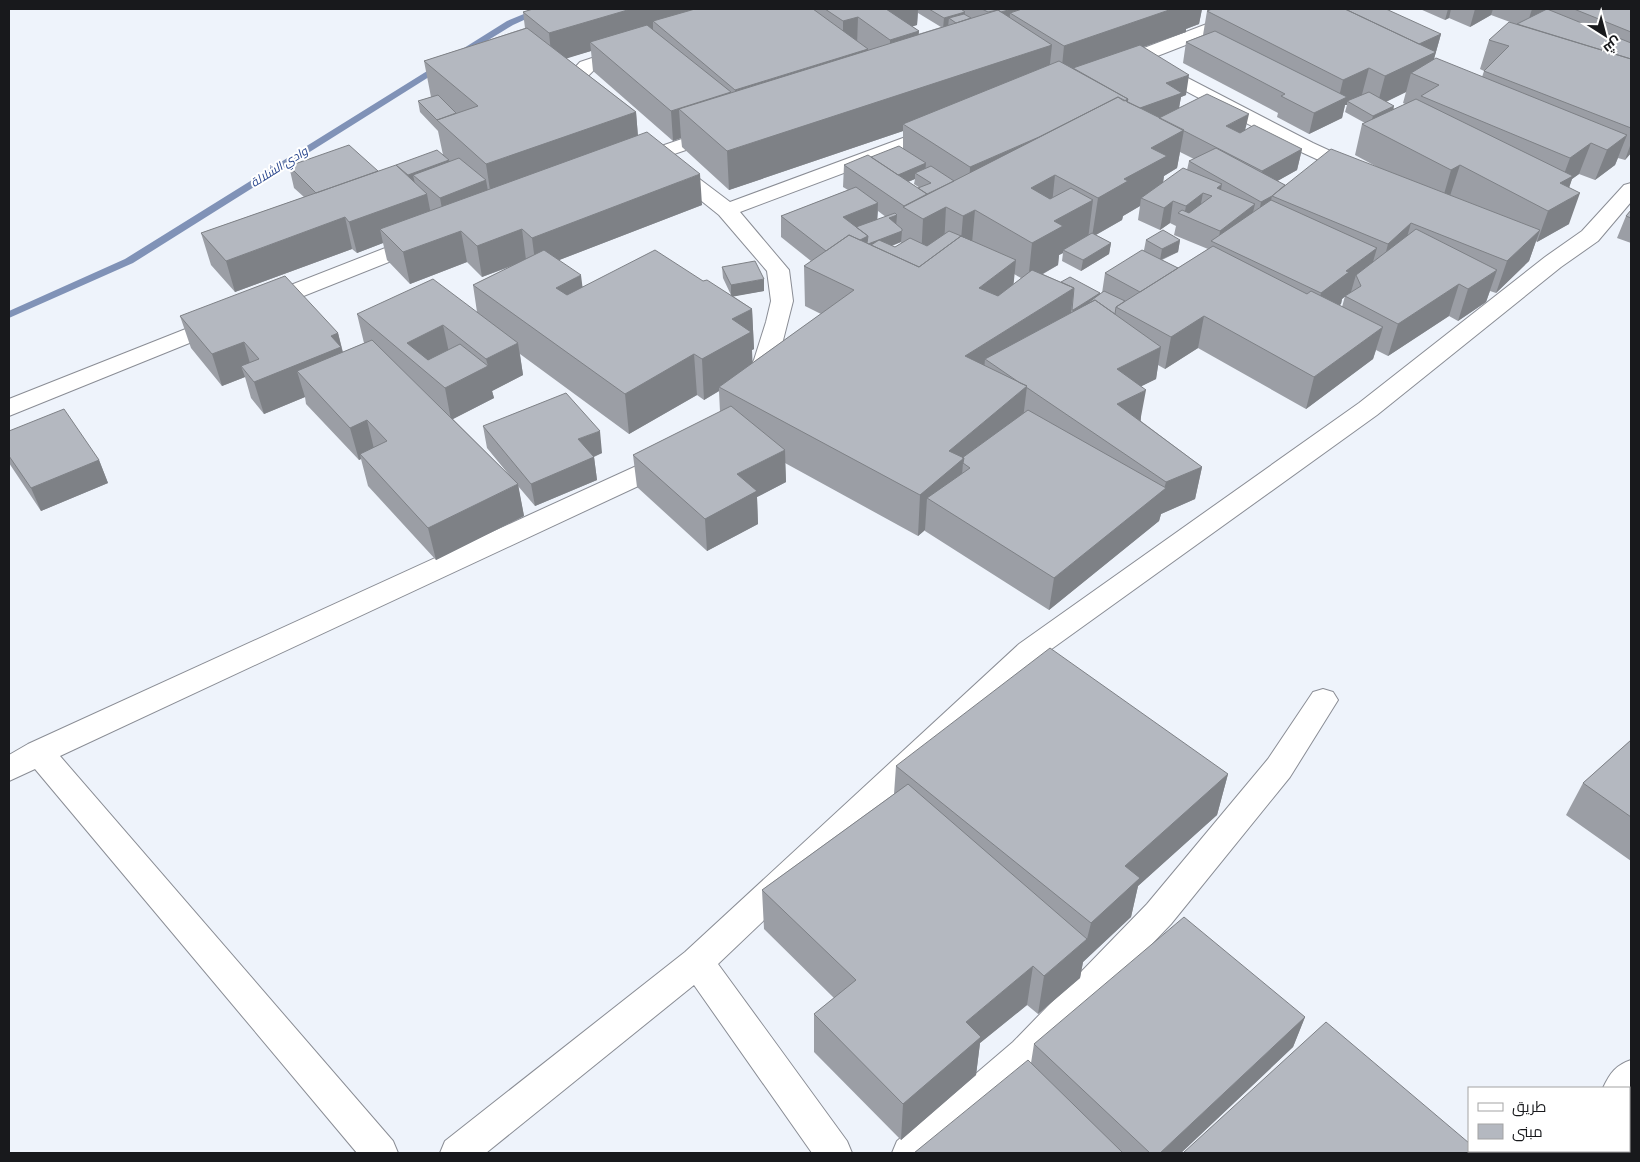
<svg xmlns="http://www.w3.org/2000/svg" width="1640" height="1162" font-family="Figtree,Cairo,sans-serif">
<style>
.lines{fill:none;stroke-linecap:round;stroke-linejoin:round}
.stream{fill:#8092b7;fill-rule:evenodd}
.minor-casing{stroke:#8a8d95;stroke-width:2}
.minor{fill:#fff;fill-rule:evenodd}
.wall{fill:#9b9ea5;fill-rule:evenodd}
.shaded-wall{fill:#7e8186}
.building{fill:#b4b8c0;stroke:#7e8186}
.labels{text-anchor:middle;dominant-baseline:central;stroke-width:4;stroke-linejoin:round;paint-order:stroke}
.far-water-label{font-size:12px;font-style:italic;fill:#23418a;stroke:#fff}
</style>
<rect width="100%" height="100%" fill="#eef3fb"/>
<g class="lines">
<path class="stream" d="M536,9H548L513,25L464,55L456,53L507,21Z
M440,63L448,65L133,263L9,318V311L125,259Z"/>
<g class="minor-casing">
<path id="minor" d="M1246,9H1271L1268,13L1124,69H1110L1108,65L1110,61Z
M628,46L635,48L637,52L635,56L594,70L589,75L587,86L602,100L599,104C586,107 575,99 567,88L570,73L580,62Z
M1155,61L1313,143L1363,166L1366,170L1363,174L1356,176L1349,174L1299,151L1148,71L1145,67L1148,63Z
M938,125L945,127L948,131L945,135L740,212L789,270L793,301L778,360L759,390L750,393L741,390L738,385L754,360L766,322L771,301L767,271L719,215L663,170L660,166L663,162L670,160L677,162L730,202Z
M717,127L724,129L727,133L724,137L639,166L632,164L629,160L632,156Z
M1631,183V202L1598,241L1561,267L1377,415L1039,658L718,964L847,1141L852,1153H812L694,985L486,1153H440L445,1141L685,952L1019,644L1359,403L1545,257L1582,231L1624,185Z
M421,234L429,236L432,241L429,246L271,309L263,311L255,309L252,304L255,299Z
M221,315L229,317L233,322L229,327L9,416V399Z
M667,452L676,454L680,460L676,466L662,475L60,756L393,1141L398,1153H357L35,769L9,781V755L28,744Z
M1323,689L1333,692L1338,700L1290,777L1171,924L1037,1064L937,1153H892L897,1141L1013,1042L1147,904L1268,759L1313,692Z
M1631,1060V1101L1629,1102V1088H1603C1610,1073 1616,1065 1631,1060Z
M1546,1151H1583L1582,1153H1545Z"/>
</g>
<use href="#minor" class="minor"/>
</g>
<path class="wall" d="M533,9H1202L1199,24L1186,29V32L1143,47L1186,95L1181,97L1179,108L1302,149L1297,170L1277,181L1285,185L1379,168L1355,155L1362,124L1365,123L1345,112L1347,105H1345L1342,118L1309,134L1277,117L1278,113L1183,63L1186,42L1203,35L1207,11L1441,34L1434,59L1482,77L1484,71L1480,69L1489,40L1510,22L1491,15L1470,27L1449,18L1445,20L1420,9H1631V153L1625,160L1618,158L1615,165L1595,180L1579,174L1572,179L1569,188V224L1537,242L1536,241L1529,261L1496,293L1490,291L1486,302L1458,321L1449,316L1388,356L1376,350L1373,359L1306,409L1198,348L1165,369L1158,365L1156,379L1141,386V421L1202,467L1195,499L1161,514L1159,521L1049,610L925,531V530L918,536L785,463L786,482L757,497L758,524L707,551L637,487L633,455L720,412L719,391L704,400L697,395L629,434L520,354L523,375L492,391L494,398L453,419L510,476L487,448L483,426L602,453L594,457L597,480L535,506L518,486L524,516L436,560L368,486L361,459L359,460L306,404L305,397L264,414L251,398L245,377L222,386L191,348L180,316L338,333L343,352L364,343L357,314L477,312L473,285L512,266L482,277L467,262L410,284L387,260L383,243L357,253L352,249L235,292L211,265L201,233L304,197L294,188L289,166L378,171L443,155L438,131L420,112L418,101L431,97L424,61L525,28L523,12ZM918,13L941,27L918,34L919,31L912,26L917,25ZM591,51L593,71L673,141L681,138L682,147L729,190L903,131V148L844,165L843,187L848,190L781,216V237L811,261L804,266L805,306L821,314L752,363V350L754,349L752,309L733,296L764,291L722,267L723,278L731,295L703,281L583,287L559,260L702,205L638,136L636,112L566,58ZM1406,92L1403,103L1405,104L1394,109L1386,102ZM1180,152L1194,159L1189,161L1187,170L1163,183L1164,176L1177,168ZM915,179L914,184L920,188H918L908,182ZM1140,206L1138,220L1160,230L1170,223L1176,226L1174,235L1208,249L1178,268L1162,260L1178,252L1180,240H1146L1144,250L1105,273L1102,293L1099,295L1100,293L1061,282L1043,274L1058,265L1059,255L1063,253L1062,261L1081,271L1109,254L1111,243L1096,235L1122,220L1123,216ZM878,211L886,217L877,220ZM901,242V243L895,247L892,246ZM1014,274L1021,278L1013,285ZM1345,296L1342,307L1339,305L1341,304L1342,299Z
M1631,210V243L1617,238L1626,216Z
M9,431L99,460L108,483L41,511L9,463Z
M1631,740V861L1566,815L1583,783Z
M896,766L1228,774L1217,815L1138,886L1131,917L1083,962L1080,978L1038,1014L1027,1005L980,1043L976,1075L901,1140L814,1052V1014L834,998L764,929L762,890L894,794Z
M1305,1017L1293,1047L1181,1153H914L1031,1063L1034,1044Z"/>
<path class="shaded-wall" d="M631,9H693V20L653,21V32L590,42L591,51L552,63L549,33Z
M884,9H918L917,25L885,35Z
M1012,9H1023L1010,13L1009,29L992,15Z
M1172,9H1202L1199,24L1186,29V32L1061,76L1064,46Z
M1448,9H1451L1449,18L1445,20Z
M1475,9H1493L1491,15L1470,27Z
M1532,9H1545L1541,20L1526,28Z
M965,12L964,22L957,24L949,18L948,27L943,29L944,18Z
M858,17L857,46L843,51V21Z
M919,31L917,60L890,69V40Z
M1441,34L1428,80L1411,73L1406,92L1377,106L1385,76L1413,47Z
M1052,45L1048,82L903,124V131L729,190L727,151Z
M868,49L867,79L736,120L735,90Z
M1369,68L1361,98L1347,101V105H1345L1342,118L1309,134L1314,113L1338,101L1343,80Z
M1189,75L1186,95L1181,97L1178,113L1162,119L1137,109L1166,83Z
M731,92L732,122L679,109L681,138L673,141L671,111Z
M1128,99L1123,129L946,207L944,246L921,258L923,219L969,191L970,167Z
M1394,106L1392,117L1370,126L1373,116Z
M636,112L639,150L492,203L486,164Z
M1249,114L1244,135L1226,126Z
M1184,130L1177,168L1164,176L1161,194L1141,198L1140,206L1123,216L1122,220L1092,237L1098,198L1124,179L1151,148Z
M1627,135L1615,165L1595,180L1607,150Z
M1591,143L1579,174L1572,179L1564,202L1580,193L1569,224L1537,242L1548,211L1551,209L1570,158Z
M1631,143V153L1625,160Z
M1302,149L1297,170L1258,192L1262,171Z
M449,160L451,170L413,175L415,184L410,186L408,175Z
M926,163L925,174L915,173V179L895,187V176Z
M1460,165L1450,196L1442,201L1451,170Z
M700,174L702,205L536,269L532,238Z
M1055,175L1051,214L1031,188Z
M486,180L490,202L444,220L440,198Z
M1222,184L1218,206L1217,188Z
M1203,193L1199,214L1184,216L1186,206Z
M427,194L433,225L380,229L383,243L357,253L349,222Z
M1272,196L1267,218L1257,223L1261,202Z
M1093,200L1088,239L1063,250V253L1059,255L1058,265L1028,282L1032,243L1054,221Z
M1173,201L1170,223L1160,230L1164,208Z
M878,203L877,225L855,234L843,217Z
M1255,204L1250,225L1218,244L1220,231Z
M975,210L972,243L960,252L963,216Z
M897,215L896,227L889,218Z
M345,217L352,249L235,292L226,261Z
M1411,223L1402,255L1380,275L1388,244Z
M522,229L526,260L482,277L477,246Z
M1540,230L1529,261L1496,293L1507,261Z
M461,231L467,262L410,284L403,252Z
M902,231L901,242L867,255L868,244Z
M868,236L867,258L827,253Z
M1180,240L1178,252L1160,260L1162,249Z
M1111,243L1109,254L1081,271L1083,260Z
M1377,248L1368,279L1356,275L1351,292L1342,299L1341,304L1313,325L1321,293L1346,271Z
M1016,260L1012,300L976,328L979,288Z
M1497,270L1486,302L1458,321L1468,289Z
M581,275L586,315L556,288Z
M764,279V291L731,297V285Z
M1459,284L1449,316L1388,356L1398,324Z
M1074,288L1069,328L985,359L983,383L965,356Z
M1100,293L1098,304L1071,322L1073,310Z
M752,309L754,349L752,350L753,372L719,387V391L704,400L702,359L732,319Z
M1204,316L1198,348L1165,369L1171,337Z
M443,325L450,357L424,370L407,343Z
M1383,327L1373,359L1306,409L1314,377Z
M338,333L349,379L297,371L305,397L264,414L254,382L331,336Z
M244,342L253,374L241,366L245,377L222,386L212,354Z
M518,343L523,375L492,391L494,398L451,420L445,388L488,366L486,359Z
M1161,347L1156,379L1112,401L1117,369Z
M694,354L697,395L629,434L625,394Z
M1027,386L1022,427L970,468L963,463L960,499L927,498L925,530L918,536L920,495L949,451Z
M1146,390L1140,422L1117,404Z
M367,420L375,453L360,454L361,459L359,460L350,428Z
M600,431L602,453L581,462L578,439Z
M785,450L786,482L757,497L758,524L707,551L705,519L737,474Z
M594,457L597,480L535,506L531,484Z
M99,460L108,483L41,511L31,488Z
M1202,467L1195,499L1161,514L1159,521L1049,610L1054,578L1164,489L1166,482Z
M518,484L524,516L436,560L428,528Z
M1228,774L1217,815L1138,886L1131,917L1083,962L1080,978L1038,1014L1044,976L1087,939L1091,923L1125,866Z
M1033,966L1027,1005L980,1043L976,1075L901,1140L903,1104L966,1022Z
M1305,1017L1293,1047L1181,1153H1160Z"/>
<path class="building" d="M533,9H631L549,33L523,12Z
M695,9H813L868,49L735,90L653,21Z
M825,9H886L919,31L890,40L858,17L843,21Z
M929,9H961L965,12L944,18Z
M982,9H1012L1001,12L998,10L988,12Z
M1022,9H1172L1064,46L1010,13Z
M1212,9H1345L1436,52L1385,76L1369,68L1343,80L1207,11Z
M1345,9H1386L1441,34L1419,44Z
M1547,9L1631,43V59L1517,24Z
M1574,9H1631V32Z
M998,10L1052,45L727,151L679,109Z
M964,14L971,18L956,23L949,18Z
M1509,22L1631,59V128L1484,71L1509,46L1489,40Z
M647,25L731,92L671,111L590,42Z
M527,28L636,112L486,164L437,120L478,106L424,61Z
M1215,31L1347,97L1314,113L1281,96L1285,94L1186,42Z
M1140,45L1189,75L1166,83L1182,93L1140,108L1127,102L1128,99L1073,68Z
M1436,58L1627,135L1607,150L1591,143L1570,158L1421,96L1439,85L1411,73Z
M1059,61L1128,99L1124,101L1118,97L1039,137L970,167L903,124Z
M1369,92L1394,106L1373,116L1347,101Z
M1207,94L1249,114L1226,126L1240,133L1254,125L1302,149L1262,171L1159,118Z
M438,95L456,113L437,120L418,101Z
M1118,97L1184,130L1151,148L1167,156L1124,179L1128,181L1098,198L1055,175L1031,188L1050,199L1071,188L1093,200L1054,221L1063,226L1032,243L975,210L963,216L946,207L923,219L903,207Z
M1416,99L1573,176L1560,183L1580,193L1548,211L1460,165L1451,170L1362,124Z
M647,132L700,174L532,238L522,229L477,246L461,231L403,252L380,229Z
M349,145L378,171L316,193L289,166Z
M899,146L926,163L898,175L871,157Z
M1216,148L1285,185L1272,196L1261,202L1189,161Z
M1331,149L1540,230L1507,261L1411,223L1388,244L1272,196Z
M437,150L449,160L408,175L396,165Z
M868,155L927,194L904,206L844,165Z
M459,158L486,180L440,198L413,175Z
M396,165L427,194L349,222L345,217L226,261L201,233Z
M931,166L954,181L927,194L918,188L931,183L915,173Z
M1183,168L1222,184L1217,188L1255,204L1220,231L1178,213L1182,210L1189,213L1212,196L1203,193L1186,206L1173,201L1164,208L1141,198Z
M856,187L878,203L843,217L868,236L860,240L849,235L826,251L781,216Z
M1271,200L1377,248L1346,271L1349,272L1321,293L1211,241Z
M1631,210V218L1626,216Z
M895,213L897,215L889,218L902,229V231L868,244L867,243L868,236L856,227Z
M1416,229L1497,270L1468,289L1459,284L1398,324L1345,296L1361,286L1356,275Z
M1163,230L1180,240L1162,249L1146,240Z
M949,231L971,240L961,236L919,267L871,245L879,240L895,247L910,238L927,246Z
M1092,233L1111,243L1083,260L1063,250Z
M849,235L919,267L961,236L1016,260L979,288L998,296L1032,270L1074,288L965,356L1027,386L949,451L964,458L920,495L719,387L854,290L804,266Z
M1213,246L1307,294L1311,291L1383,327L1314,377L1204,316L1171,337L1116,307Z
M544,250L581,275L556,288L567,295L655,250L703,281L707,280L752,309L732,319L751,332L702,359L694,354L625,394L473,285Z
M1142,250L1178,268L1140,292L1105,273Z
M755,261L764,279L731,285L722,267Z
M285,276L338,333L331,336L341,347L254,382L241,366L259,359L244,342L212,354L180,316Z
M1070,277L1100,293L1073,310H1072L1074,288L1061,282Z
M433,279L518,343L486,359L443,325L407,343L428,360L460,344L488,366L445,388L357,314Z
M1104,291L1125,301L1116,307L1115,314L1095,300L1085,305Z
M1095,300L1161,347L1117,369L1146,390L1117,404L1202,467L1166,482L1026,387L1027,386L1020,383L985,359Z
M372,340L518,484L428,528L360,454L387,441L367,420L350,428L297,371Z
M566,393L600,431L578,439L594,457L531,484L483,426Z
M731,406L785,450L737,474L757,491L705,519L633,455Z
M64,409L99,460L31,488L9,456V431Z
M1028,410L1166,488L1054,578L927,498L970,468L963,463L964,458H962Z
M1050,648L1228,774L1125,866L1140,878L1091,923L896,766Z
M1631,740V817L1583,783Z
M908,784L1087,939L1044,976L1033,966L966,1022L981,1037L903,1104L814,1014L856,980L762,890Z
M1184,917L1305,1017L1160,1153H1150L1034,1044Z
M1326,1022L1469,1143V1151H1478L1476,1153H1183Z
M1028,1060L1123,1153H914Z
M1631,1126V1153H1604L1607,1151H1629V1128Z"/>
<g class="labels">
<g class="far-water-label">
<text transform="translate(279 167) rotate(-32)">وادي الشلالة</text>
</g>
</g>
<rect width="1640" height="1162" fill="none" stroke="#18191c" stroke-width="20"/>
<rect x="1468" y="1087" width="162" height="65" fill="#ffffff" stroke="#a3a3a4"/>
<rect x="1478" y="1103" width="25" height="8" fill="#ffffff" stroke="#a3a3a4"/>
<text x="1512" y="1112" font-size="15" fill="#18191c">طريق</text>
<rect x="1478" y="1124" width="25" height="15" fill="#b4b8c0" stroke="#a3a3a4"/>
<text x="1512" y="1137" font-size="15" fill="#18191c">مبنى</text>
<g transform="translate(1605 35) rotate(144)" stroke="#ffffff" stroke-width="4" paint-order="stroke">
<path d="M0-4L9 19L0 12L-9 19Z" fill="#18191c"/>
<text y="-8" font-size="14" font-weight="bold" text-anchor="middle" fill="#18191c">ش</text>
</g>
</svg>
